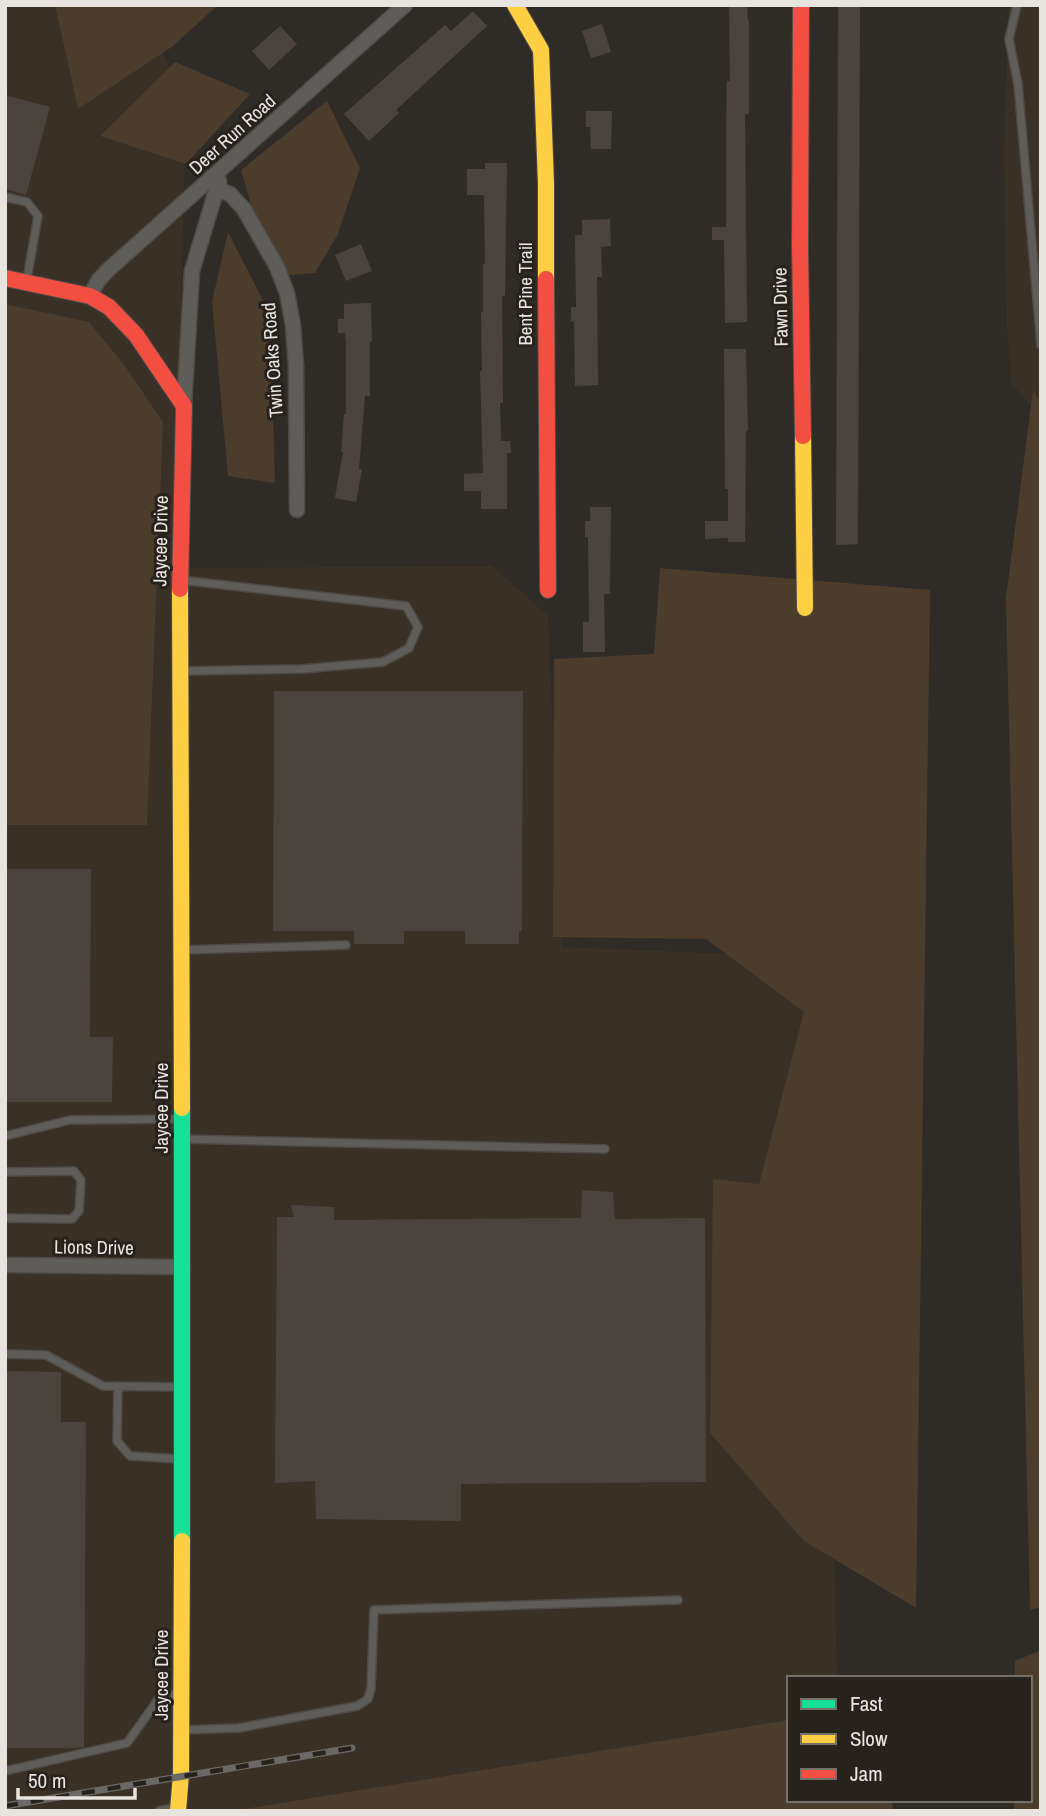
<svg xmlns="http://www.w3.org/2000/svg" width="1046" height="1816" font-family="'Archivo Narrow',sans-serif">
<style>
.built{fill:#393026}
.green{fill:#4b3c2b}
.building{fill:#4b443e}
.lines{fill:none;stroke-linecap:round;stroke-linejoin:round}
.lane-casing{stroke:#4d4a47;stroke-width:10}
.street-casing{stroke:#4d4a47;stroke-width:17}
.fast-casing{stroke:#4d4a47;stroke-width:18}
.slow-casing{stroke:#4d4a47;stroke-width:18}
.jam-casing{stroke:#4d4a47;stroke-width:18}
.lane{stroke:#5f5d5a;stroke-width:7}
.street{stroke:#5f5d5a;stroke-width:14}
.fast{stroke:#16e098;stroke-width:16}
.slow{stroke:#ffcf43;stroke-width:16}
.jam{stroke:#f24e42;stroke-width:16}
.rail-casing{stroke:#6b6967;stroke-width:7}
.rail{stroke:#28221c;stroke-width:4.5;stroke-dasharray:13;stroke-linecap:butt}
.labels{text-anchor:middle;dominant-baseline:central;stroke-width:6;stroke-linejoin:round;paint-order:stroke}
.street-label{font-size:19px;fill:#e8e4e0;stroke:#28221c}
</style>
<rect width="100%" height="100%" fill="#2f2c28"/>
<path class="built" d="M5,5H137L186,98L175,568L492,566L548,616L562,947L730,954L820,951L837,1678H789V1753L380,1811H5Z
M1009,5H1041V418L1011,383L1007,327L1004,150Z"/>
<path class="green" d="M55,5H218L173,46L78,109Z
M175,62L250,94L186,164L100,136Z
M327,101L360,168L337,236L315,273L272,276L241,170Z
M228,232L270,314L275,483L228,476L212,302Z
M5,304L89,322L125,366L163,422L147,825H5Z
M1033,390L1041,402V1607L1030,1610L1006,598Z
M660,568L930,590L916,1608L804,1541L710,1433L713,1179L759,1184L804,1012L706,939L553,937L554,659L654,654Z
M1041,1650V1811H1014V1800H1030V1678H1015V1661Z
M789,1720V1800H892L893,1811H232Z"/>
<path class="building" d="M729,5H747L748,21H749V114H745L747,322L725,323L724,240H712V227H726V124L727,81H730Z
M838,5H860L858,544L836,545Z
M473,11L487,26L396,110L399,113L369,141L344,114L445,25L451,31Z
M602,24L611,52L591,58L582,31Z
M280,26L297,44L269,70L252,51Z
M5,95L50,107L26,195L5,189Z
M586,111H612L611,149H591L590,127H586Z
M485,163H507L505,295L502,296L503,403H500L501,441H510L511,453H507V509H481V491H464V474L483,473L480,371H482L481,312H483V264H485L484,195H467V169H485Z
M610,219L611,246L601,247L602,277H597L598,385L575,386L574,321L571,322V307H576L575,235H582V220Z
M361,244L372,271L346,281L335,255Z
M371,303L372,341L370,342V396H365L359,469H362L356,502L335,498L343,452H341L344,414H346V342L345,333H338V319H344V304Z
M724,349H746L748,431H746L745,542H728V538L705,539V521H728V489H725Z
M590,507H611L610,594H604L605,652H583V622H589L588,537H585V521H590Z
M274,691H523L522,931H519V944H465V931H404V944H354V931H273Z
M5,869H91L90,1037H113L112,1102H5Z
M582,1190L613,1192L615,1219L705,1218L706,1482L461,1484V1521L316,1519L315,1481L275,1483L277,1217H294L291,1205L334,1207V1220L581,1218Z
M5,1371L61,1372V1422H86L84,1747L76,1748H5Z"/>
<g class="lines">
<g class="lane-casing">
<path id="lane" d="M1017,5L1009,39L1018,84L1041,345
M5,197L27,202L38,216L27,279
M181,671L302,669L383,662L409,648L418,627L406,606L181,580
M182,950L346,945
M5,1136L70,1120L182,1119
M183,1139L605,1149
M5,1172L74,1171L81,1180L79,1211L72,1219L5,1218
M5,1354L46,1355L103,1386L182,1387
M118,1386L117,1441L130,1456L181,1459
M182,1730L239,1728L357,1706L368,1699L371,1688L374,1610L678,1600
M5,1771L127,1743L160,1697L180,1694
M159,1811L178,1807"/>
</g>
<g class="street-casing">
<path id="street" d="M217,189L230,194L244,209L277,267L287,293L293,325L296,366L297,510
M90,296L98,281L108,270L405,5
M184,406L192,271L219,181
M5,1265L183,1267"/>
</g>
<g class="fast-casing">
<path id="fast" d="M182,1541V1108"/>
</g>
<g class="slow-casing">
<path id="slow" d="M515,5L541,50L546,184V279
M803,436L805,608
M180,589L182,1108
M178,1811L181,1774L182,1541"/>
</g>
<g class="jam-casing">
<path id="jam" d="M801,5L800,248L803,436
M5,278L90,296L109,307L136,335L184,406L180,589
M546,279L548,590"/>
</g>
<use href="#lane" class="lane"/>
<use href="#street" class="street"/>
<use href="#fast" class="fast"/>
<use href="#slow" class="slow"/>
<use href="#jam" class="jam"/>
<g class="rail-casing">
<path id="rail" d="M5,1806L352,1748"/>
</g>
<use href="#rail" class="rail"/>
</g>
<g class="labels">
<g class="street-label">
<text transform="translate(232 134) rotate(-42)">Deer Run Road</text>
<text transform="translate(525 294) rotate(-90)">Bent Pine Trail</text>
<text transform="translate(780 307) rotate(-91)">Fawn Drive</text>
<text transform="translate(272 360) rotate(-94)">Twin Oaks Road</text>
<text transform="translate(160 541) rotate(-89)">Jaycee Drive</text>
<text transform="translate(161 1108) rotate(-90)">Jaycee Drive</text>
<text transform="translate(94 1247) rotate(1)">Lions Drive</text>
<text transform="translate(161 1675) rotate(-90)">Jaycee Drive</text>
</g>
</g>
<rect width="1046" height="1816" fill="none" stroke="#e8e4e0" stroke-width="14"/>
<rect x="787" y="1676" width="245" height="126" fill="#28221c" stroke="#75706a" stroke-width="2"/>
<rect x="801" y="1699" width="35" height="10" fill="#16e098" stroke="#75706a" stroke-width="2"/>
<text x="850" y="1711" font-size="21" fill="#e8e4e0">Fast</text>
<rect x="801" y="1734" width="35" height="10" fill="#ffcf43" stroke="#75706a" stroke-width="2"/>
<text x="850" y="1746" font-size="21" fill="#e8e4e0">Slow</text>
<rect x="801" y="1769" width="35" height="10" fill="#f24e42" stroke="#75706a" stroke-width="2"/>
<text x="850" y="1781" font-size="21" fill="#e8e4e0">Jam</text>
<path d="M18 1788v10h117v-10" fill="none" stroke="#e8e4e0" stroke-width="3.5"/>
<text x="28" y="1788" font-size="21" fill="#e8e4e0" stroke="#28221c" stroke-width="5" paint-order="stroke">50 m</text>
</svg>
